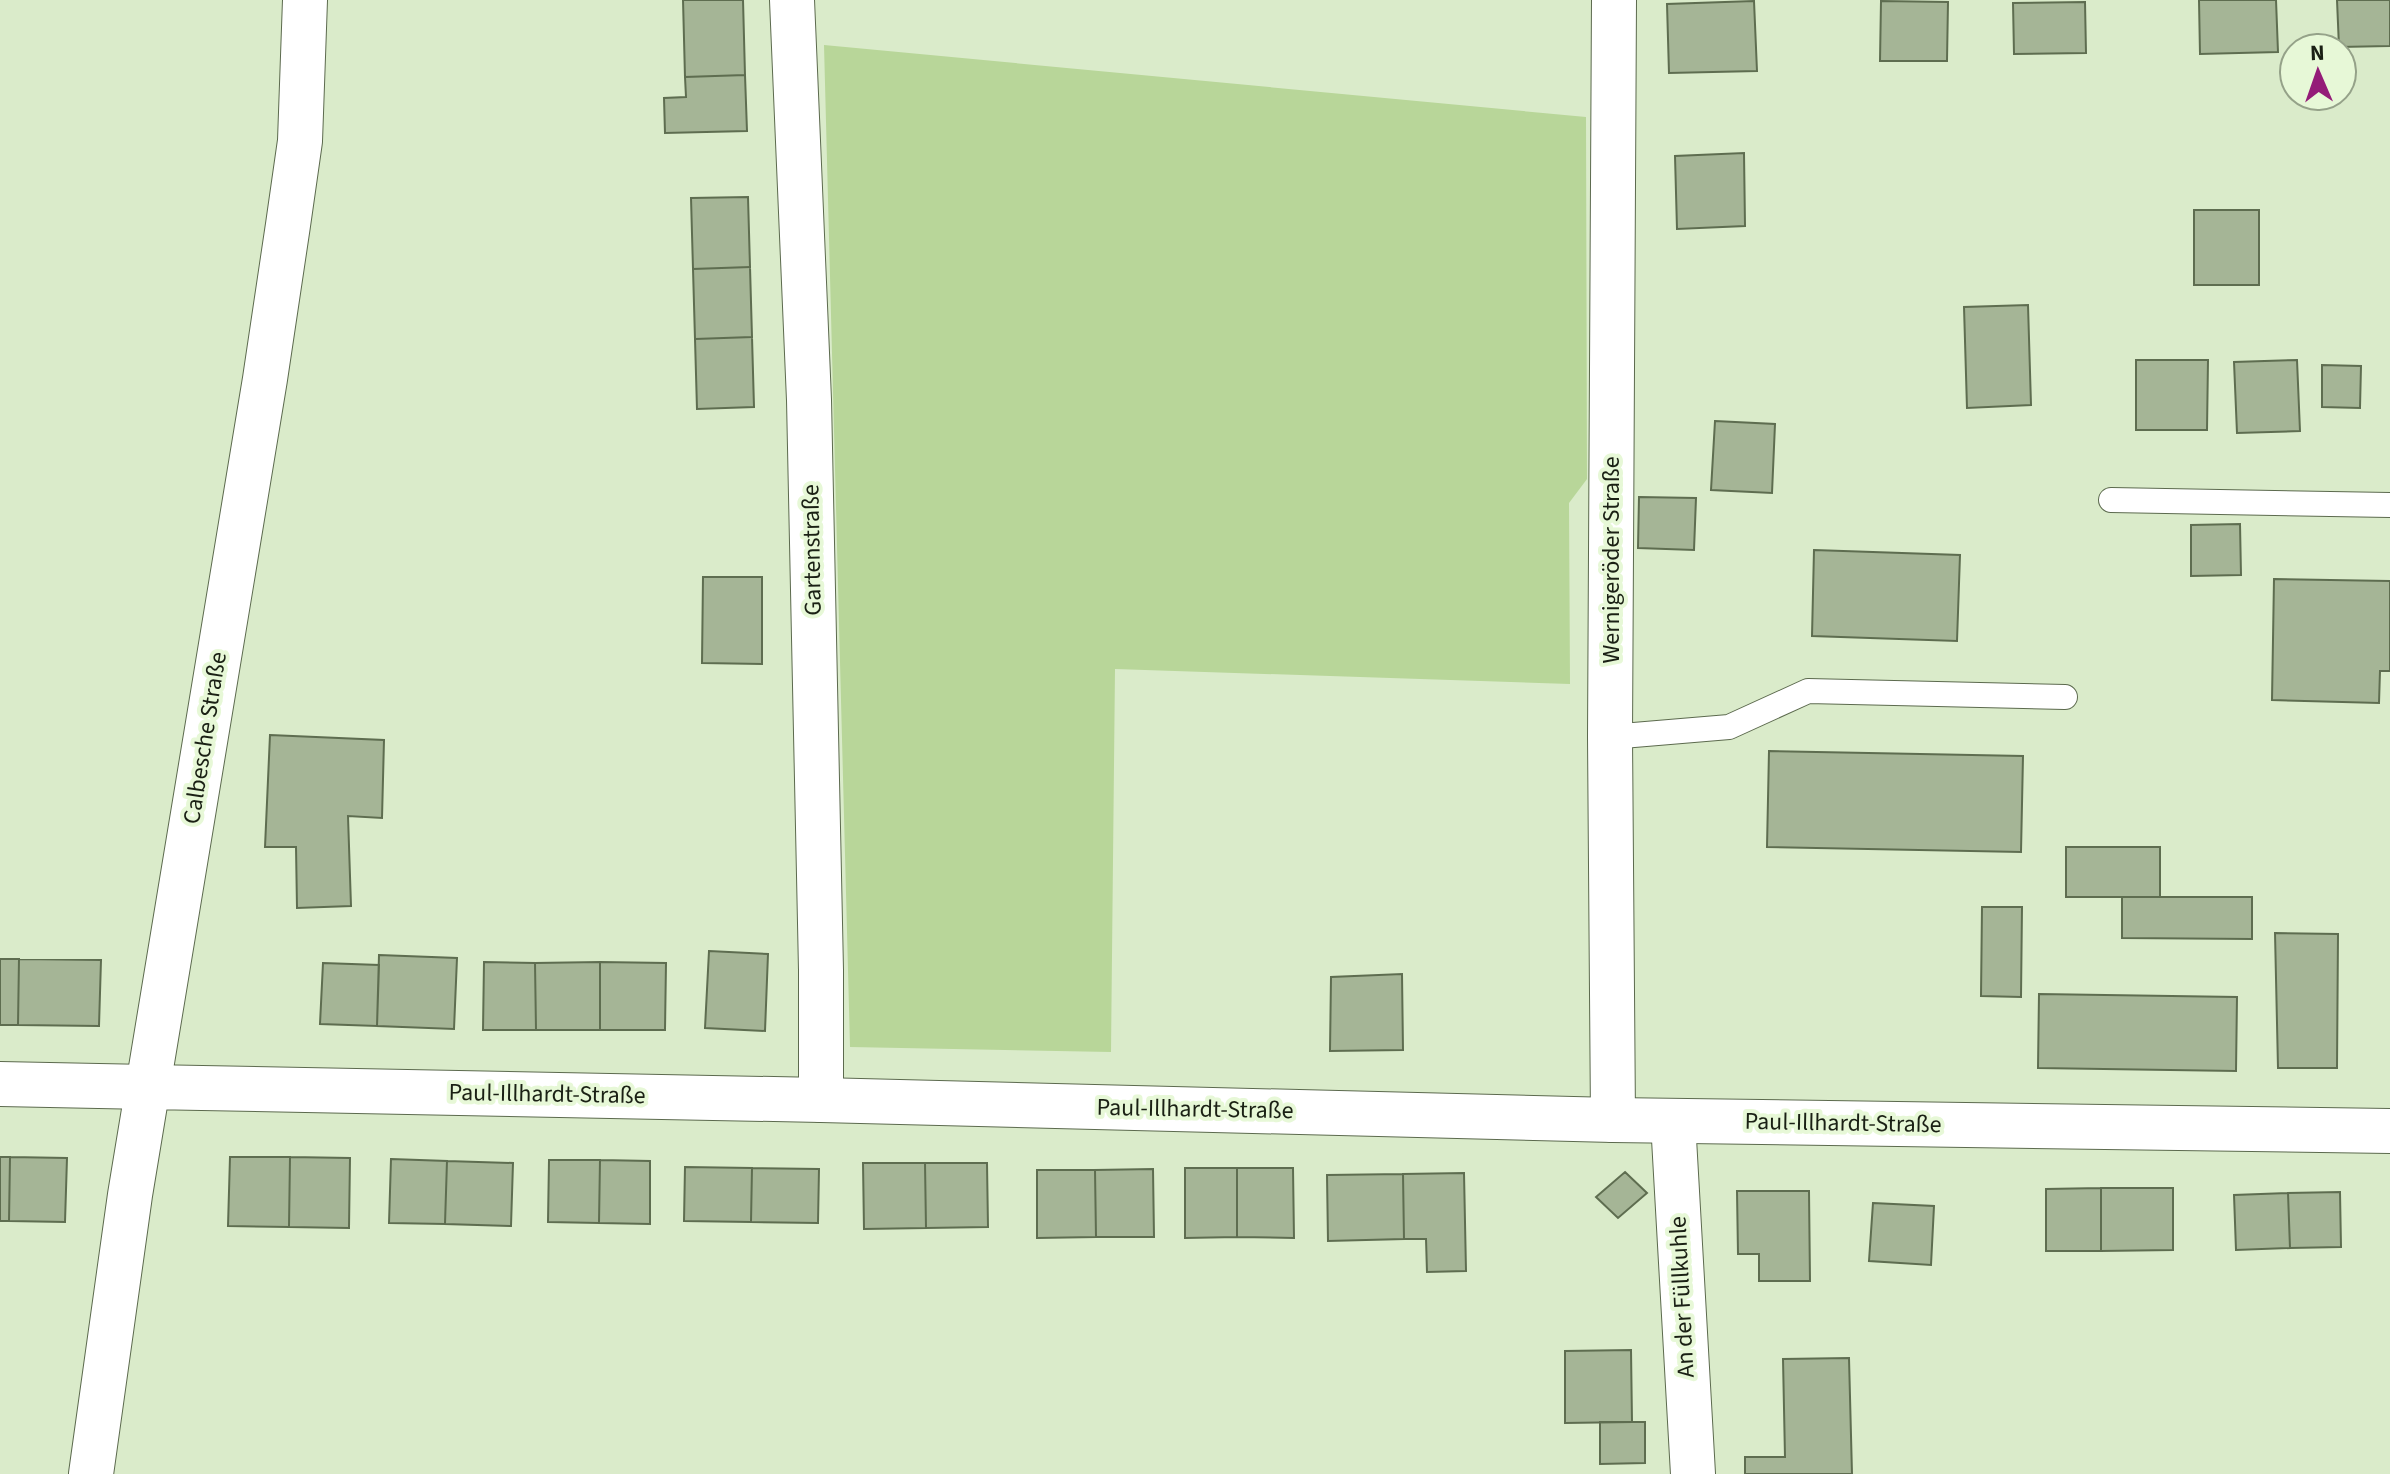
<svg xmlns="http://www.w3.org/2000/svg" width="2390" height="1474" font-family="'Source Sans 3',sans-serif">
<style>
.green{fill:#b8d699}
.building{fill:#a5b596;stroke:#5e6d50;stroke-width:2}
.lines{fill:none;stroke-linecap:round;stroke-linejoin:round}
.lane-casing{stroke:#5c6a4e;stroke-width:26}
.street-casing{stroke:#5c6a4e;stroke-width:46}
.secondary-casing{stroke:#5c6a4e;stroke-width:46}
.lane{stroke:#fff;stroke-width:24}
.street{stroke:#fff;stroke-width:44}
.secondary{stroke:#fff;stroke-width:44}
.labels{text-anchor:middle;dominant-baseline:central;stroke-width:8;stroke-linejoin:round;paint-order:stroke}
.street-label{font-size:24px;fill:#1a2014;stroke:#e7f8d7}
</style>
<rect width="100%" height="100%" fill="#daebca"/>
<path class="green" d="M824,45L1586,117L1587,479L1569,503L1570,684L1115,669L1111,1052L850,1047Z"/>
<path class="building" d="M683,0H743L745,75L685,77Z
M2199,0H2276L2278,52L2200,54Z
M2337,0H2390V46L2339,47Z
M1754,1L1757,71L1669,73L1667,4Z
M1881,1L1948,2L1947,61H1880Z
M2085,2L2086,53L2014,54L2013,3Z
M745,75L747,131L665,133L664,98L686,97L685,77Z
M1744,153L1745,226L1677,229L1675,156Z
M748,197L750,267L693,269L691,198Z
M2194,210H2259V285H2194Z
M750,267L752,337L695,339L693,269Z
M2028,305L2031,405L1967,408L1964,307Z
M752,337L754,407L697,409L695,339Z
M2136,360H2208L2207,430H2136Z
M2297,360L2300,431L2237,433L2234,362Z
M2322,365L2361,366L2360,408L2322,407Z
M1715,421L1775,424L1772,493L1711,490Z
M1639,497L1696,498L1694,550L1638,548Z
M2240,524L2241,575L2191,576V525Z
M1814,550L1960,555L1957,641L1812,636Z
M703,577H762V664L702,663Z
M2274,579L2390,581V671H2380L2379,703L2272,700Z
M270,735L384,740L382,818L348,816L351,906L297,908L296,847H265Z
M1769,751L2023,756L2021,852L1767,847Z
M2066,847H2160V897H2066Z
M2122,897H2252V939L2122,938Z
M1982,907H2022L2021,997L1981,996Z
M2275,933L2338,934L2337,1068H2278Z
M709,951L768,954L765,1031L705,1028Z
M379,955L457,958L454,1029L377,1026Z
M0,959H19L18,1025H0Z
M19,959L101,960L99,1026L18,1025Z
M484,962L535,963L536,1030H483Z
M600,962V1030H536L535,963Z
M600,962L666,963L665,1030H600Z
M323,963L379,965L377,1026L320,1024Z
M1402,974L1403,1050L1330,1051L1331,977Z
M2039,994L2237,997L2236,1071L2038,1068Z
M0,1157H10L9,1221H0Z
M10,1157L67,1158L65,1222L9,1221Z
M230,1157H290L289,1227L228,1226Z
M290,1157L350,1158L349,1228L289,1227Z
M391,1159L447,1161L445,1224L389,1223Z
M549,1160H600L599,1223L548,1222Z
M600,1160L650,1161V1224L599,1223Z
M447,1161L513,1163L511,1226L445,1224Z
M863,1163H925L926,1228L864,1229Z
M925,1163H987L988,1227L926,1228Z
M685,1167L752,1168L751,1222L684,1221Z
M752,1168L819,1169L818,1223L751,1222Z
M1185,1168H1237V1237L1185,1238Z
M1237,1168H1293L1294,1238L1237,1237Z
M1153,1169L1154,1237H1096L1095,1170Z
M1037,1170H1095L1096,1237L1037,1238Z
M1625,1172L1647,1193L1618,1218L1596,1197Z
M1464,1173L1466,1271L1427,1272L1426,1239H1404L1403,1174Z
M1403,1174L1404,1239L1328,1241L1327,1175Z
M2101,1188H2173V1250L2101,1251Z
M2101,1188V1251H2046V1189Z
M1737,1191H1809L1810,1281H1759V1254H1738Z
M2340,1192L2341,1247L2290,1248L2288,1193Z
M2288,1193L2290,1248L2236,1250L2234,1195Z
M1873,1203L1934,1206L1931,1265L1869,1261Z
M1631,1350L1632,1422L1565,1423V1351Z
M1849,1358L1852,1474H1745V1457H1785L1783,1359Z
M1600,1422H1645V1463L1600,1464Z"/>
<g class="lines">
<g class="lane-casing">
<path id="lane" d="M2111,500L2390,505
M1610,737L1729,727L1808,691L2065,697"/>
</g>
<g class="street-casing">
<path id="street" d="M792,0L809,400L821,970V1100
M0,1084L148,1087
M1613,1120L1610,737L1614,0
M1673,1121L1693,1474"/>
</g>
<g class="secondary-casing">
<path id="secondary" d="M148,1087L821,1100L1613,1120L2390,1131
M91,1474L130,1195L265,379L288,225L300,141L305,0"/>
</g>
<use href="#lane" class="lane"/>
<use href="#street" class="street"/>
<use href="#secondary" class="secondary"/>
</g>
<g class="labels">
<g class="street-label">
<text transform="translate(812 550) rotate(-91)">Gartenstraße</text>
<text transform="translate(1611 560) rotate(-90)">Wernigeröder Straße</text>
<text transform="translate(205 738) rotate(-81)">Calbesche Straße</text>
<text transform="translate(547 1094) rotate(1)">Paul-Illhardt-Straße</text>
<text transform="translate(1195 1109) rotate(1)">Paul-Illhardt-Straße</text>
<text transform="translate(1843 1123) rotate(1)">Paul-Illhardt-Straße</text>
<text transform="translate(1682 1297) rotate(-93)">An der Füllkuhle</text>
</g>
</g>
<g transform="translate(2318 72) rotate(358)"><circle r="38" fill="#e7f8d7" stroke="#95a289" stroke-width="2"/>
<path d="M0-6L14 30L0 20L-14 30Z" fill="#941c78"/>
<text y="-12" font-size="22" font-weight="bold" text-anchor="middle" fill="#1a2014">N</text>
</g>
</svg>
